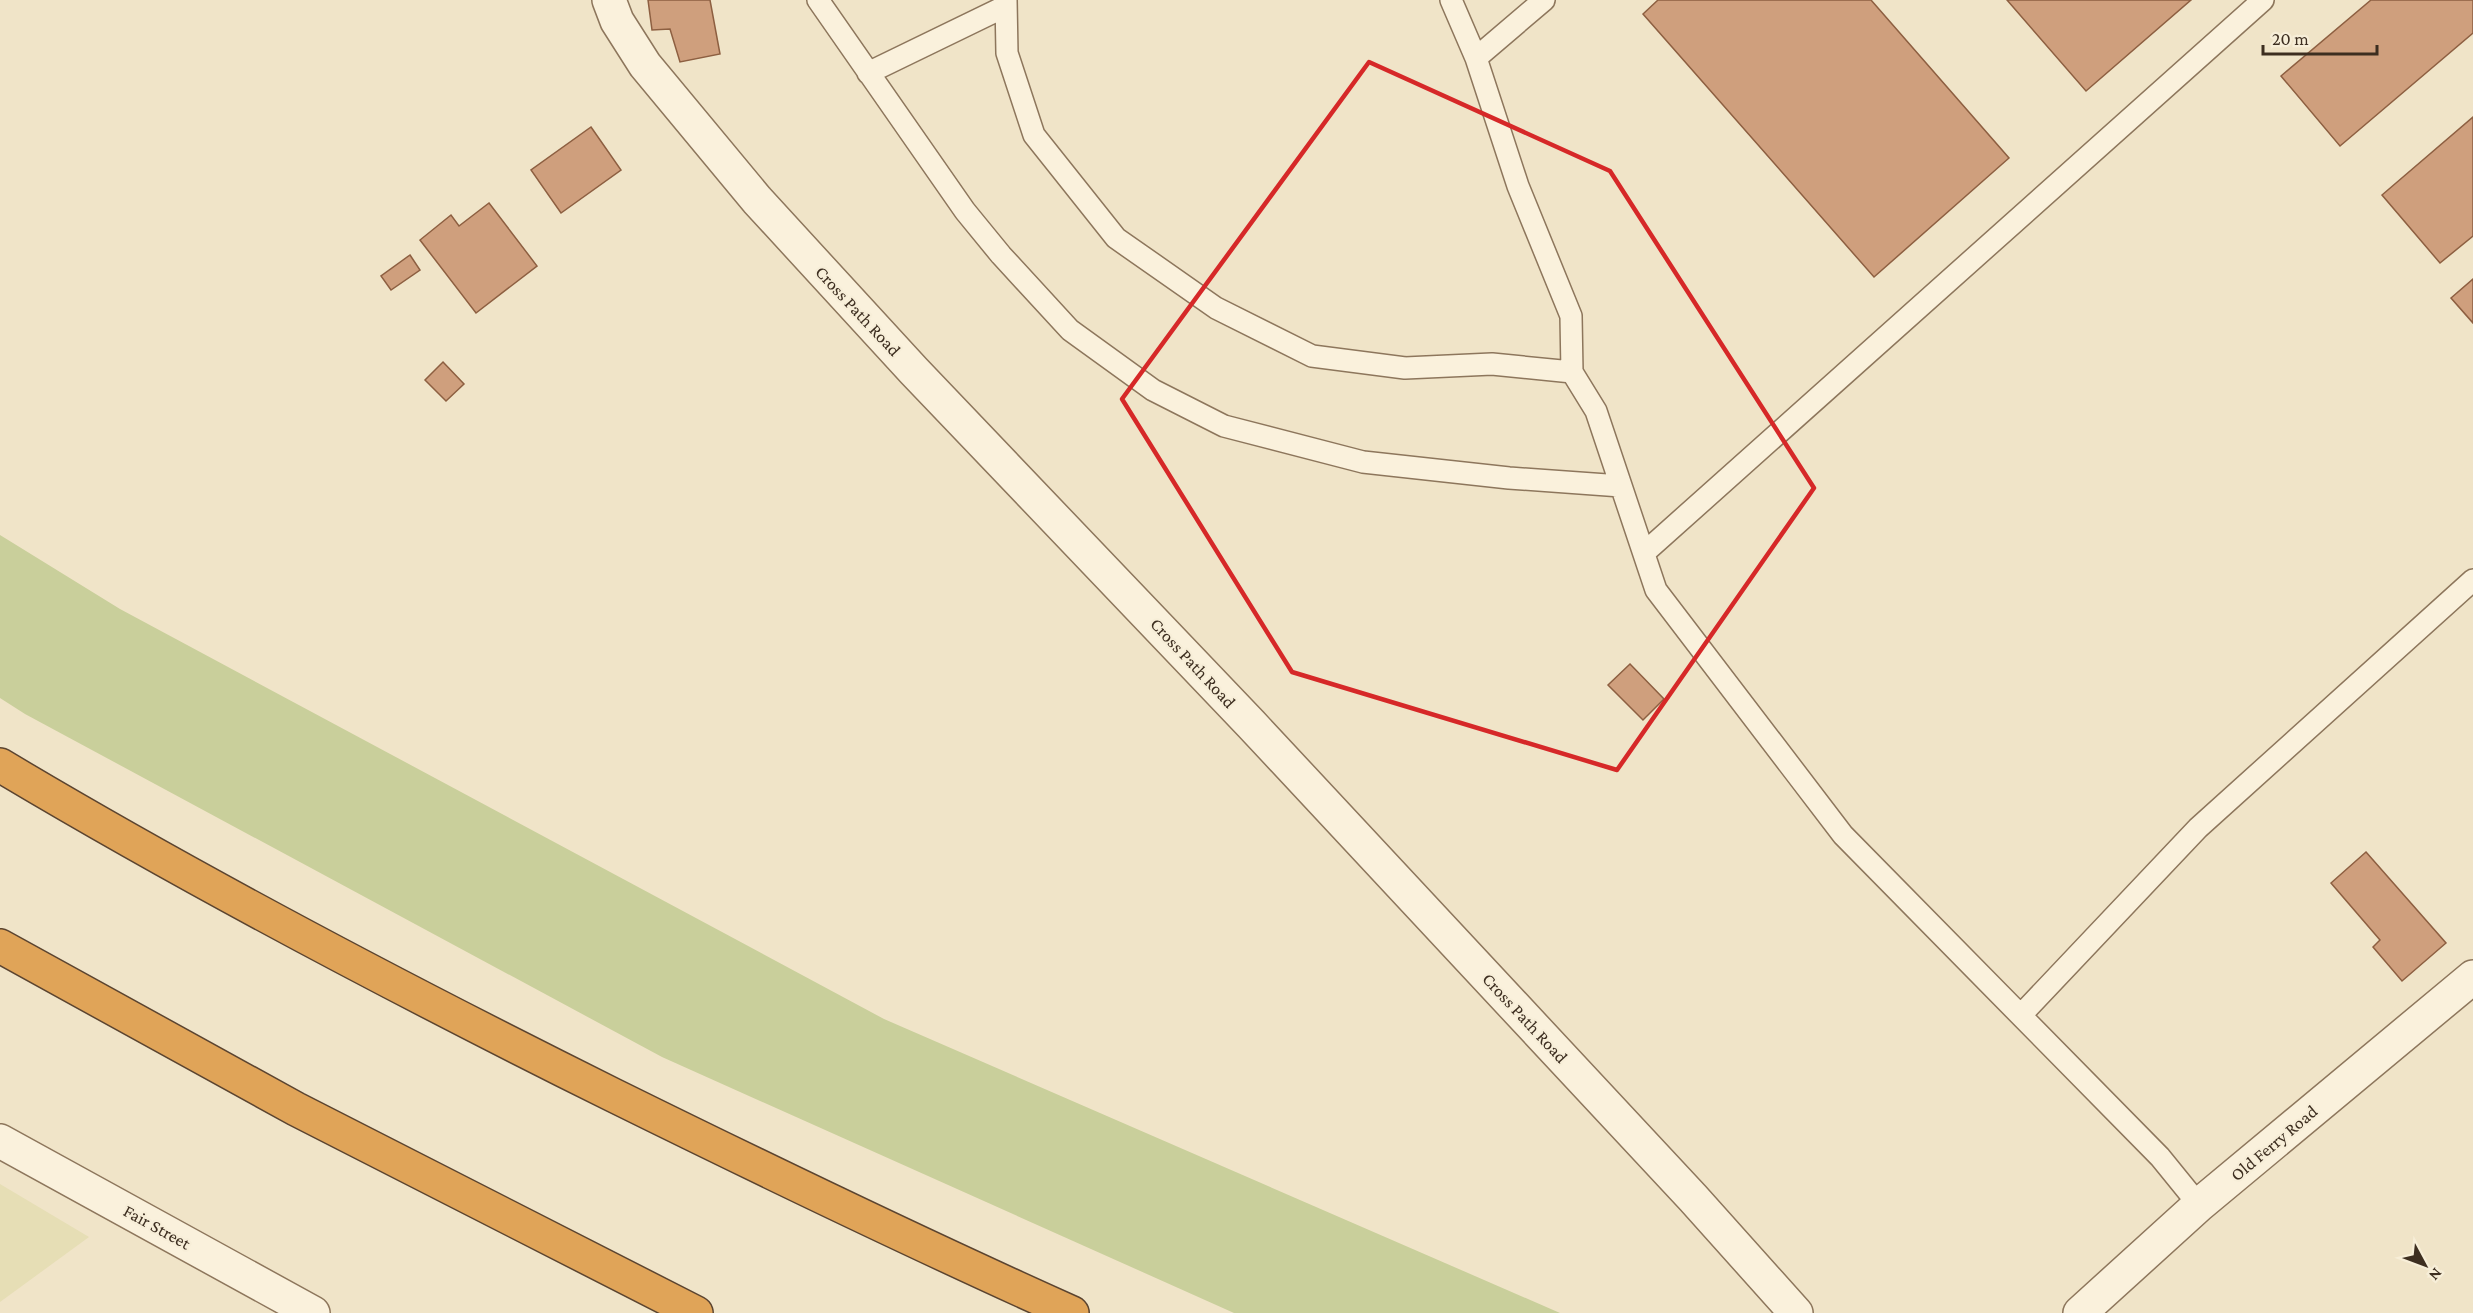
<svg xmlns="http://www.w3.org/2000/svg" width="2473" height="1313" font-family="'Crimson Pro',serif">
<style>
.farmland{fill:#e6deb5}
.green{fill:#c9cf9b}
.building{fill:#cf9f7d;stroke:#8d5f41;stroke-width:1.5}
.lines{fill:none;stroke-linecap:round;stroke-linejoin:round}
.service-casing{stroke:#8d765c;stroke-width:24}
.minor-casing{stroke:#8d765c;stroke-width:36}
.motorway-casing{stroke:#5b4430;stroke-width:36}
.service{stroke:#faf1dc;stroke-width:21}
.minor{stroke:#faf1dc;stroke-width:33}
.motorway{stroke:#e0a458;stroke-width:33}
.marked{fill:none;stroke:#d62828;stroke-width:4.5;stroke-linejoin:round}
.labels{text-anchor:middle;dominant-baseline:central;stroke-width:4.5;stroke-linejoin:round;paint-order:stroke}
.street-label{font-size:18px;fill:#3d2e20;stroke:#f7eed8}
</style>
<rect width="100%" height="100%" fill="#f0e4c8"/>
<path class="farmland" d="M0,1184L89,1237L0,1302Z"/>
<path class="green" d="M0,535L120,609L884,1019L1560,1313H1234L662,1057L25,714L0,698Z"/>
<path class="building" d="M648,0H710L720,54L680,62L670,29L652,30Z
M1658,0H1871L2009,158L1874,277L1643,14Z
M2007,0H2191L2086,91Z
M2371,0H2473V33L2340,146L2281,76Z
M2473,117V236L2440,263L2382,195Z
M591,127L621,170L561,213L531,170Z
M489,203L537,266L476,313L420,240L451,215L459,226Z
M410,255L420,270L391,290L381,276Z
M2473,279V323L2451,298Z
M443,362L464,384L446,401L425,380Z
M1630,664L1664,699L1643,720L1608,685Z
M2366,852L2446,943L2402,981L2373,947L2380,940L2331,883Z"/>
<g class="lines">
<g class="service-casing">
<path id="service" d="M818,0L965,211L1001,255L1070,330L1153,390L1224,426L1363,462L1509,478L1621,486
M1006,0L1007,53L1034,135L1116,238L1216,308L1312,356L1405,368L1492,364L1572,372L1596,411L1656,590L1843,835L2160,1157L2199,1205
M1451,0L1476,58L1518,186L1571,316L1572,372
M1476,58L1544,0
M868,73L1006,6
M1644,553L2263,0
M2021,1015L2198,828L2473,580"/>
</g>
<g class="minor-casing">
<path id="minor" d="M609,0L617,21L645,65L757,200L914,371L1251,724L1693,1198L1796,1313
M0,1141L313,1313
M2080,1313L2199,1205L2473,977"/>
</g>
<g class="motorway-casing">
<path id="motorway" d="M0,765C199,884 406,992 613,1095C765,1170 918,1244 1072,1313
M0,946L296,1109L696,1313"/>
</g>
<use href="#service" class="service"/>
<use href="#minor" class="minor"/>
<use href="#motorway" class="motorway"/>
</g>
<path class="marked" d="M1369,62L1610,171L1814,488L1617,770L1292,672L1122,399Z"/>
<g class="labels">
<g class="street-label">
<text transform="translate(858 311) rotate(47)">Cross Path Road</text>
<text transform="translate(1193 663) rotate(47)">Cross Path Road</text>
<text transform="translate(1525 1018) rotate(47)">Cross Path Road</text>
<text transform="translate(2274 1143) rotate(-40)">Old Ferry Road</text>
<text transform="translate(157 1227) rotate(29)">Fair Street</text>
</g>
</g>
<g transform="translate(2425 1265) rotate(131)" stroke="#f7eed8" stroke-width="4.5" paint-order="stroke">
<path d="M0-4.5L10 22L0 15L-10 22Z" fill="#3d2e20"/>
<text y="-9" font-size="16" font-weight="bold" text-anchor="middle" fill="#3d2e20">N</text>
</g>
<path d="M2263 45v9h114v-9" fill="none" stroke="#3d2e20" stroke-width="3"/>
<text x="2272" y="45" font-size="18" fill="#3d2e20" stroke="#f7eed8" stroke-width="4.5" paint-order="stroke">20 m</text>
</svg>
